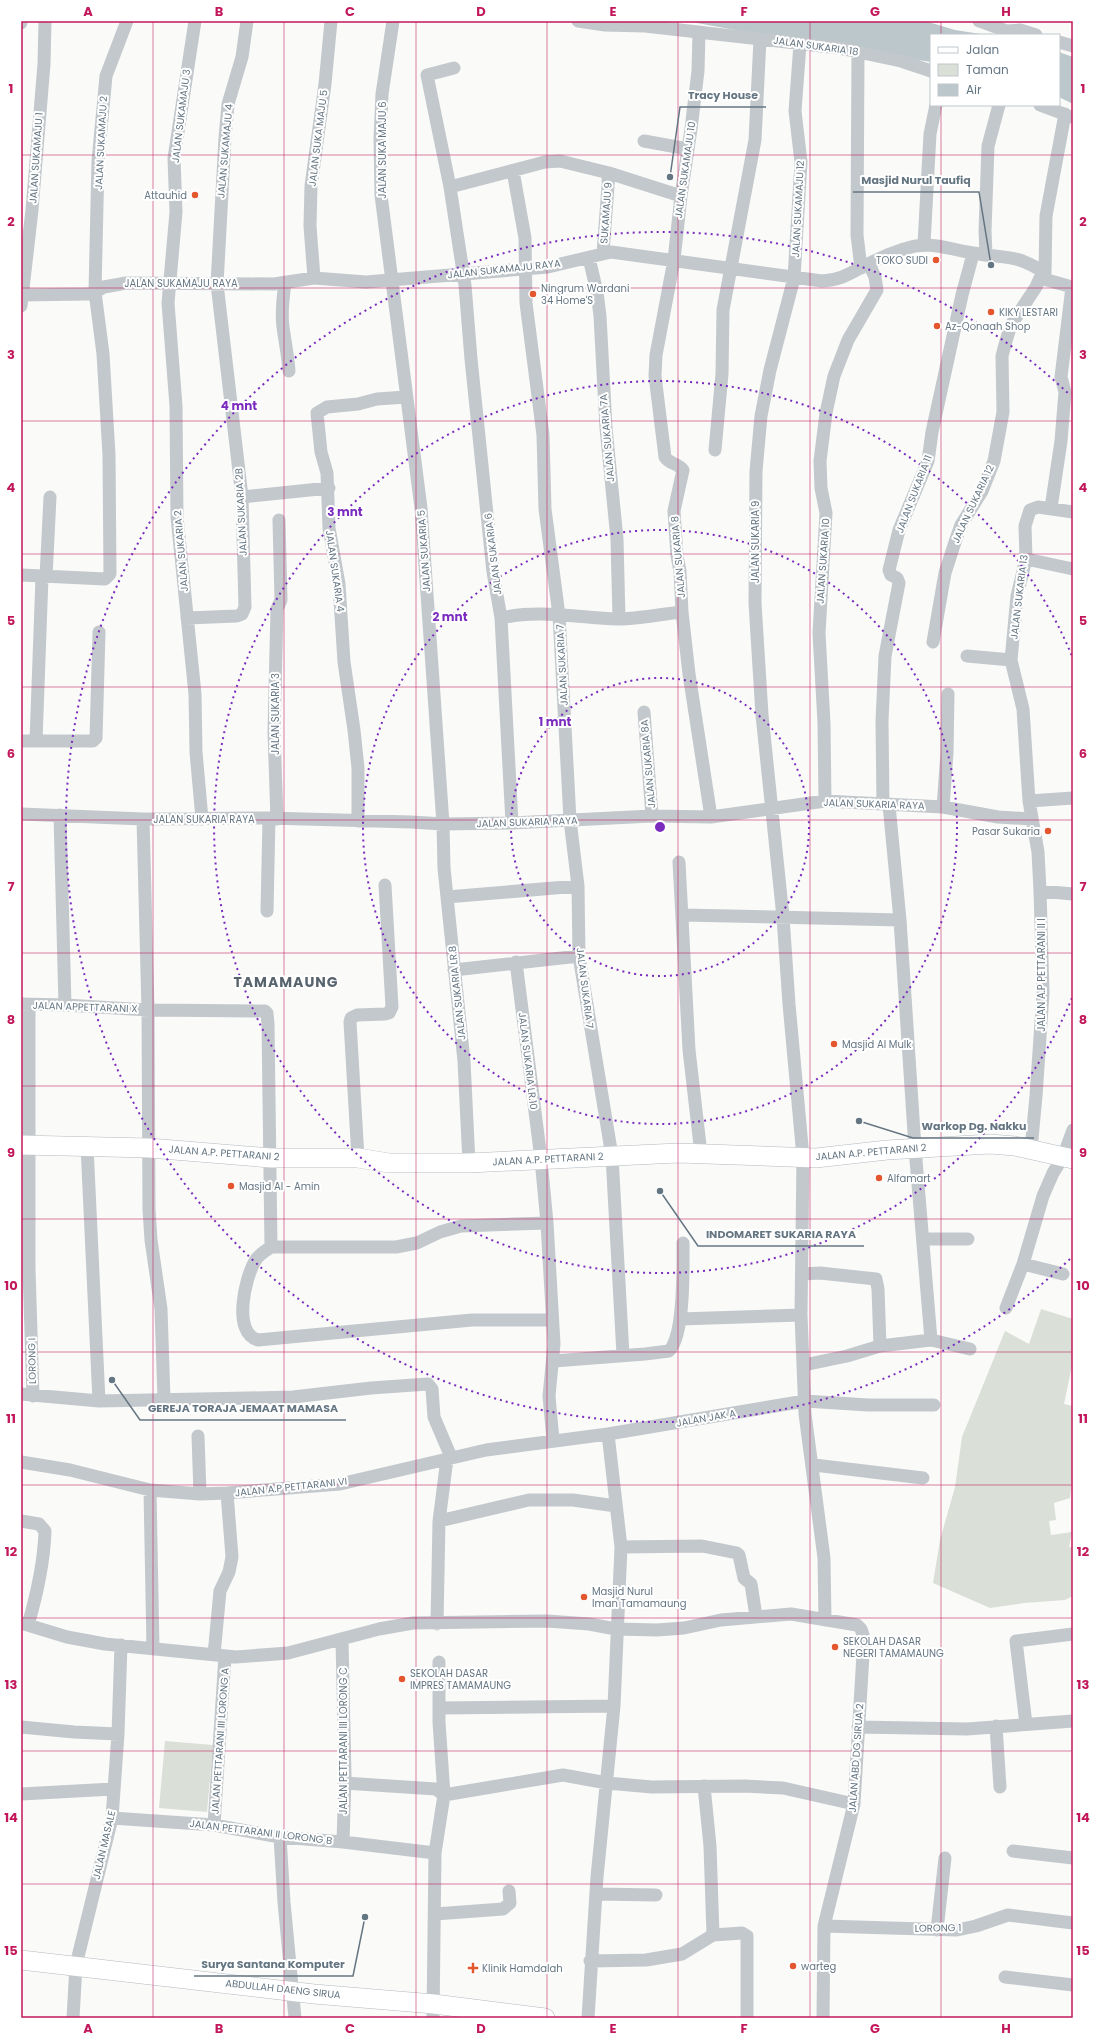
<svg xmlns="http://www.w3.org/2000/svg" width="1094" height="2039" font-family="Poppins,sans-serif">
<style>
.green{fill:#dadfd7}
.water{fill:#bbc7cb}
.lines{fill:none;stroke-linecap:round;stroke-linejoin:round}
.secondary-casing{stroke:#b3babf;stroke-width:20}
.street{stroke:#c3c8cc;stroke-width:13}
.secondary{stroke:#fff;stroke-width:19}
.grid{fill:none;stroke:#c2185b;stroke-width:1;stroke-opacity:0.55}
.ring{fill:none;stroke:#7b2cbf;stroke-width:2;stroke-dasharray:2 4}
.poi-dot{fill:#e4572e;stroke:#fff;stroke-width:1.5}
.labels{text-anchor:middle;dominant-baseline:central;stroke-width:4;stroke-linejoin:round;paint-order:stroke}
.street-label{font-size:10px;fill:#657683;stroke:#fff}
.poi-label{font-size:10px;fill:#657683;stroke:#fff;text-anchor:start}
.district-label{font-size:14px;font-weight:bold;letter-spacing:1px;fill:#57646e;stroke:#fff}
.centre{fill:#7b2cbf;stroke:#fff;stroke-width:2}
.ring-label{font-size:12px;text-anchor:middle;font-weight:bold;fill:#7b2cbf;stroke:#fff;stroke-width:4;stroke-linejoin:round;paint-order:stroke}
.leader{fill:none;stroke:#657683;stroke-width:1.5}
.callout-dot{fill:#657683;stroke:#fff;stroke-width:1.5}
.callout-label{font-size:11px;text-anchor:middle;font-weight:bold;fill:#657683;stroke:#fff;stroke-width:4;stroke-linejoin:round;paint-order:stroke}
.neatline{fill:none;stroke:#c2185b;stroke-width:1.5}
.grid-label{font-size:13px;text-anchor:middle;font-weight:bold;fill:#c2185b}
</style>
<rect width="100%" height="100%" fill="#fafaf8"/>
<path class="green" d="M1041,1309L1073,1319V1361L1064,1404L1073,1406V1467L1070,1498L1054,1503L1056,1520L1049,1521L1051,1535L1072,1532L1069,1547H1073V1596L1065,1600L1024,1603L990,1608L933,1583L940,1540L955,1487L962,1437L1005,1331L1029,1344Z
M165,1741L213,1745L207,1812L159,1808Z"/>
<path class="water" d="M686,21H925L955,30L987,35H931V62L768,36Z
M1059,52L1073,57V104L1059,97Z"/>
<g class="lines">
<g class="secondary-casing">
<path id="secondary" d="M21,1145L149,1148L271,1158H358L389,1163H469L678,1153L816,1158L887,1150L990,1144L1015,1146L1073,1159
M21,1960L314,1994L434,2004L545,2018"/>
</g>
<path class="street" d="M195,21L174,158L176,212L168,303L176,406L177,517L195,694L196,752L202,819
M393,21L382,94L380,139L381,195L421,508L443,824L444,868L464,1061L469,1163
M578,21L605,25L645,26L839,48L901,61L931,71
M979,21L1007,31L1020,30L1036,35
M21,23V21
M699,32L698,71L691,129L681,196L674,260L656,355L655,376L665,457C669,464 678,463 683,470L674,511L677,556L680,571L682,612L689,674L711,817
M1059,42L1073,46
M800,44L795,111L801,162L794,278L770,370L761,416L756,471L755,603L762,715L783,917L789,1004L803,1157L801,1315L805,1414L824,1558L825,1620
M858,52L857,235L861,268
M1040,105L1072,117
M644,141L688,149
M513,171L525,238L526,303L543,435L545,509L559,615L570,820L578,886L579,956L612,1156L623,1355
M608,181L609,173L681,196
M450,187L427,75L454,68
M924,244L930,134L936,105
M986,255L985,231L988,146L999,105
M589,258L597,292L600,316L606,428L617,539L619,619
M1045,273L1046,216L1065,114
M314,278L310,226L311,186L325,84L331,21
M1040,278L1072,287L1061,377L1065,392L1061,441L1051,508
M285,283C283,297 281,313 283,327C285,342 288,356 289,371
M21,295L88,294L95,292L104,287L126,283L274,284L314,278L366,282L548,267L611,252L822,281C843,280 851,272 870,263C880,258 892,253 904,249C928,240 948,249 973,253C1005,259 1015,253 1045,273
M21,306L32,210L44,64L45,21
M715,450L722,374L723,310L755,140L760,39
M242,497L329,488
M1026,559L1073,569
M21,575L105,579L110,574L109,455L103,354L95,292L98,161L106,76L127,21
M42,577L36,741H93L96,738L99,632
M46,577L50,497
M277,609L281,600L279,520
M187,618L237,616L242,614L245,607L242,497L217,284L225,138L228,104L242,57L247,21
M501,618C539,609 579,618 618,619C639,619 661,614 682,612
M933,642L945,573L956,539L961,525L982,491L994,461L1003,412L1002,356L1006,341L1011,325L1036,287L1040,278L1045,273
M967,656L1011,660
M644,712L652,816
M21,741H36
M825,801L824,723L819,633L826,513L821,488L820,461L826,413L834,376L848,340L877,290L875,277L869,264
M1029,801L1073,798
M883,804L882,721L885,656L899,583L897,578L891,575L889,570L899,530L928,461L932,432L962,295L973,254
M943,807L947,753L948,694
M21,814L143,819L269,818L411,822L443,824L512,823L652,816L711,817L825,801L943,807L998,817L1032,819
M60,815L65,1005
M143,819L148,1010L149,1209L151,1240L161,1309L164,1399
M277,819L274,732L277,609
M358,821V768L354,730L344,662L339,584L329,528L327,473L321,452L317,413L327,407L358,404L377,399L406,397
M512,823L501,618L493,572L471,359L465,285L450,187L545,162L560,161L609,173L603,253
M679,862L689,1050L701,1154
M1040,891L1073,894
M447,897L578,886
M267,911L269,818
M683,915L900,920
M516,962L541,1159L547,1223L554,1344L549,1396L553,1440
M454,970L579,956
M21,1004L65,1005L148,1010L265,1011L267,1013L268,1024L271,1247H396L417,1243L440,1232L461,1226L547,1223
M29,1005V1269L33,1396
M87,1146L99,1401
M1031,1149L1036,1096L1043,993L1040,891L1038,852L1029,801L1023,709L1011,660L1017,596L1026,559L1025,526L1030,510L1038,507L1073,512
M358,1158L350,1022L351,1018L357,1015L385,1014L389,1013L392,1007L385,885
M923,1239H968
M271,1247C265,1251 258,1255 255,1261C245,1278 232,1333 258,1340L472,1320H552
M1023,1264L1063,1274
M802,1274L820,1273L876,1279L878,1289L880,1346
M1006,1308L1023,1264L1043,1196L1053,1173L1063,1157L1073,1130
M680,1319L801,1315
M931,1340L970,1349
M554,1361L645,1354L669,1351C685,1335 683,1266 683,1243
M804,1365L847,1356L880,1346L931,1340L915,1148L900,920L889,805
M21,1394L99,1401L249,1398L293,1397L371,1388L428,1384L432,1389L434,1417L451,1457
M198,1436L200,1494
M21,1462L70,1470L150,1490L200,1494L227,1493L340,1484L486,1450L608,1434L805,1401L868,1405H934
M814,1465L923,1478
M150,1490L153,1648
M21,1521L39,1524L45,1531C44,1563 37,1594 28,1625
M439,1521L529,1500H573L616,1506
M621,1547L702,1546L737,1553L739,1555L744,1578L751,1584L756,1616
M21,1623L67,1637L105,1644L236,1657L288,1653L379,1629L413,1623L547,1621L589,1624L616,1629L657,1630L684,1628L721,1620L791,1614L857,1625L861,1629L864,1638L854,1804L824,1926L823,2018
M437,1624L439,1521L447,1459
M342,1640L345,1777L343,1842
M214,1655L220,1591L229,1572L232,1557L227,1493
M439,1708L614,1706
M1026,1724L1016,1641L1073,1634
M996,1726L1000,1787
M21,1727L74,1732L118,1734
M858,1727L967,1729L1073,1721
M344,1783L436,1789L444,1795L563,1775L607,1783L652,1787L744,1786L783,1788L854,1804
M704,1786L710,1846L713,1935L742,1933L747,1936V2018
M21,1794L113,1789
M112,1818L214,1825L280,1837L343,1842L435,1853
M214,1825L225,1656
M280,1837L284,1902L295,2018
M1013,1851L1073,1858
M596,1894L656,1895
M435,1914L503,1909L510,1903L509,1891
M824,1926L957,1930L976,1926L1008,1915L1073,1923
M937,1930L945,1858
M590,1961L646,1960L682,1954L713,1935
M1005,1977L1073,1985
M73,2018L76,1965L112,1818L118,1734L121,1645
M433,2018L435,1853L444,1795L439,1722V1662
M588,2018L597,1877L614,1706L621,1547L608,1434"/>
<use href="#secondary" class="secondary"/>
</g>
<path class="grid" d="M153,21V2018M284,21V2018M416,21V2018M547,21V2018M678,21V2018M810,21V2018M941,21V35M941,105V2018M21,155H1073M21,288H1073M21,421H1073M21,554H1073M21,687H1073M21,820H1073M21,953H1073M21,1086H1073M21,1219H1073M21,1352H1073M21,1485H1073M21,1618H1073M21,1751H1073M21,1884H1073"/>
<g class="ring">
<circle cx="660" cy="827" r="149"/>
<circle cx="660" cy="827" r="297"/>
<path d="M1072 998A446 446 0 1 1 1072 656"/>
<path d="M1070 1259A595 595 0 1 1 1070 395"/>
</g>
<g class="poi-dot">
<circle cx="195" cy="195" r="4"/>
<circle cx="936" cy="260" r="4"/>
<circle cx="533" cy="294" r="4"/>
<circle cx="991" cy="312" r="4"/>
<circle cx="937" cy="326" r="4"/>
<circle cx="1048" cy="831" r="4"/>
<circle cx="834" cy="1044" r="4"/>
<circle cx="879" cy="1178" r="4"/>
<circle cx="231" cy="1186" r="4"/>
<circle cx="584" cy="1597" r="4"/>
<circle cx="835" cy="1647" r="4"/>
<circle cx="402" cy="1679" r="4"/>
<circle cx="793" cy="1966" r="4"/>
<path d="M471 1962h4v4h4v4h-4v4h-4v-4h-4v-4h4z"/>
</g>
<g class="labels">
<g class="street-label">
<text transform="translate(816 46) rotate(8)">JALAN SUKARIA 18</text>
<text transform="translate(181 116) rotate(-83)">JALAN SUKAMAJU 3</text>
<text transform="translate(318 138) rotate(-83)">JALAN SUKA MAJU 5</text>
<text transform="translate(101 143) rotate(-87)">JALAN SUKAMAJU 2</text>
<text transform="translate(382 150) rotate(-90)">JALAN SUKA MAJU 6</text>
<text transform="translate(225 151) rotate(-85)">JALAN SUKAMAJU 4</text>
<text transform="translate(36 158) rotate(-86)">JALAN SUKAMAJU 1</text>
<text transform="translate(685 170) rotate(-82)">JALAN SUKAMAJU 10</text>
<text transform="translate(798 209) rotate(-87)">JALAN SUKAMAJU 12</text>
<text transform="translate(606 213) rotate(-86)">SUKAMAJU 9</text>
<text transform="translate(504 269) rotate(-6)">JALAN SUKAMAJU RAYA</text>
<text x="181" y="283">JALAN SUKAMAJU RAYA</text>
<text transform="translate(607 438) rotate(-95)">JALAN SUKARIA 7A</text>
<text transform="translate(914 494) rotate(-69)">JALAN SUKARIA 11</text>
<text transform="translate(973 504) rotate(-65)">JALAN SUKARIA 12</text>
<text transform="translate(241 512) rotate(-93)">JALAN SUKARIA 2B</text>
<text transform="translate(755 542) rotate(-90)">JALAN SUKARIA 9</text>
<text transform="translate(181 551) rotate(-95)">JALAN SUKARIA 2</text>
<text transform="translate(424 551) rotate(-94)">JALAN SUKARIA 5</text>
<text transform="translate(493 554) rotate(-97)">JALAN SUKARIA 6</text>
<text transform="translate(678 557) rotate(-95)">JALAN SUKARIA 8</text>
<text transform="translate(823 561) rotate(-86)">JALAN SUKARIA 10</text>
<text transform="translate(335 571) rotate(82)">JALAN SUKARIA 4</text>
<text transform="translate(1019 597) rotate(-83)">JALAN SUKARIA 13</text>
<text transform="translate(562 665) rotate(-93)">JALAN SUKARIA 7</text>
<text transform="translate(275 714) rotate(-90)">JALAN SUKARIA 3</text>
<text transform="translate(648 764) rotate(-95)">JALAN SUKARIA 8A</text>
<text transform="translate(874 804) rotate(2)">JALAN SUKARIA RAYA</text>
<text x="204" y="819">JALAN SUKARIA RAYA</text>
<text transform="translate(527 822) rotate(-2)">JALAN SUKARIA RAYA</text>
<text transform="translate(1041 975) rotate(-90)">JALAN A.P PETTARANI II I</text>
<text transform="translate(585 988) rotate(83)">JALAN SUKARIA 7</text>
<text transform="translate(457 993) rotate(-96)">JALAN SUKARIA LR.8</text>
<text transform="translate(85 1007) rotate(2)">JALAN APPETTARANI X</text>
<text transform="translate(528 1061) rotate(83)">JALAN SUKARIA LR.10</text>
<text transform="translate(871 1152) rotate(-5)">JALAN A.P. PETTARANI 2</text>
<text transform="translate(224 1153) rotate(4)">JALAN A.P. PETTARANI 2</text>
<text transform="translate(548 1159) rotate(-3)">JALAN A.P. PETTARANI 2</text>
<text transform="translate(32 1361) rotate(-91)">LORONG I</text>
<text transform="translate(706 1418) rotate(-10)">JALAN JAK A</text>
<text transform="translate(291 1487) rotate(-6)">JALAN A.P PETTARANI VI</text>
<text transform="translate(220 1741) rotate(-86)">JALAN PETTARANI III LORONG A</text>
<text transform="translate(343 1741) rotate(-90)">JALAN PETTARANI III LORONG C</text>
<text transform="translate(856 1758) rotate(-86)">JALAN ABD DG SIRUA 2</text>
<text transform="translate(261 1832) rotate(7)">JALAN PETTARANI II LORONG B</text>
<text transform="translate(104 1845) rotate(-77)">JALAN MASALE</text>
<text transform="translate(938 1928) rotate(-1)">LORONG 1</text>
<text transform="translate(283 1989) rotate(6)">ABDULLAH DAENG SIRUA</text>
</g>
<g class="poi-label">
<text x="187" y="195" text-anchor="end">Attauhid</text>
<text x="928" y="260" text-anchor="end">TOKO SUDI</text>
<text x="541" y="288">Ningrum Wardani<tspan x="541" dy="12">34 Home'S</tspan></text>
<text x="999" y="312">KIKY LESTARI</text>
<text x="945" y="326">Az-Qonaah Shop</text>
<text x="1040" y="831" text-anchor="end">Pasar Sukaria</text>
<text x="842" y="1044">Masjid Al Mulk</text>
<text x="887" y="1178">Alfamart</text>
<text x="239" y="1186">Masjid Al - Amin</text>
<text x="592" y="1591">Masjid Nurul<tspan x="592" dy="12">Iman Tamamaung</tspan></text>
<text x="843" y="1641">SEKOLAH DASAR<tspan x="843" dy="12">NEGERI TAMAMAUNG</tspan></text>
<text x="410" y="1673">SEKOLAH DASAR<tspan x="410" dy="12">IMPRES TAMAMAUNG</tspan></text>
<text x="801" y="1966">warteg</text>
<text x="482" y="1968">Klinik Hamdalah</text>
</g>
<g class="district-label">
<text x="286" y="982">TAMAMAUNG</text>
</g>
</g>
<circle cx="660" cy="827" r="6" class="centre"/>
<g class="ring-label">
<text x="239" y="410">4 mnt</text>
<text x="345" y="516">3 mnt</text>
<text x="450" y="621">2 mnt</text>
<text x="555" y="726">1 mnt</text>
</g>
<path class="leader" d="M670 177L680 107H766M991 265L979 192H853M859 1121L913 1138H1034M660 1191L698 1246H864M112 1380L140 1420H346M365 1917L353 1976H194"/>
<g class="callout-dot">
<circle cx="670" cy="177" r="4"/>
<circle cx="991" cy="265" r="4"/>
<circle cx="859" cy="1121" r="4"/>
<circle cx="660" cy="1191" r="4"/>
<circle cx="112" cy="1380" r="4"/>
<circle cx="365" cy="1917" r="4"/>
</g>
<g class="callout-label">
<text x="723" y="99">Tracy House</text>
<text x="916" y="184">Masjid Nurul Taufiq</text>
<text x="974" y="1130">Warkop Dg. Nakku</text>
<text x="781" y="1238">INDOMARET SUKARIA RAYA</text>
<text x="243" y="1412">GEREJA TORAJA JEMAAT MAMASA</text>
<text x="273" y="1968">Surya Santana Komputer</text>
</g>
<rect width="1094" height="2039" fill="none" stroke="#ffffff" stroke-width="44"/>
<rect x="930" y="34" width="130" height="72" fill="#ffffff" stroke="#c1c8cd"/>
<rect x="938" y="47" width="20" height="6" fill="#ffffff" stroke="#c1c8cd"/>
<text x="966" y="54" font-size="12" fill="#657683">Jalan</text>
<rect x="938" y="64" width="20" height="12" fill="#dadfd7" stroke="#c1c8cd"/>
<text x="966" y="74" font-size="12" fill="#657683">Taman</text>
<rect x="938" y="84" width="20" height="12" fill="#bbc7cb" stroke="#c1c8cd"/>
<text x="966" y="94" font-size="12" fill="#657683">Air</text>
<rect x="22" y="22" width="1050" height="1995" class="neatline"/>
<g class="grid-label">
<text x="88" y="16">A</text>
<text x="219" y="16">B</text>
<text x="350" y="16">C</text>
<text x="481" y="16">D</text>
<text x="613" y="16">E</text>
<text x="744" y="16">F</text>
<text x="875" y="16">G</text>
<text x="1006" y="16">H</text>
<text x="11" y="93">1</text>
<text x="1083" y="93">1</text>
<text x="11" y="226">2</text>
<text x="1083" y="226">2</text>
<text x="11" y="359">3</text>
<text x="1083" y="359">3</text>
<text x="11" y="492">4</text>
<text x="1083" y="492">4</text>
<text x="11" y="625">5</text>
<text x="1083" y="625">5</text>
<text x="11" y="758">6</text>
<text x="1083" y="758">6</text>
<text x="11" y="891">7</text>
<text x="1083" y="891">7</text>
<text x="11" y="1024">8</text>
<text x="1083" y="1024">8</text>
<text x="11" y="1157">9</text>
<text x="1083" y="1157">9</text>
<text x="11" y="1290">10</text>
<text x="1083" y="1290">10</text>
<text x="11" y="1423">11</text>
<text x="1083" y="1423">11</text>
<text x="11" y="1556">12</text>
<text x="1083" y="1556">12</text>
<text x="11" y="1689">13</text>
<text x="1083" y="1689">13</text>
<text x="11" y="1822">14</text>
<text x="1083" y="1822">14</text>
<text x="11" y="1955">15</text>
<text x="1083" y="1955">15</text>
<text x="88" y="2033">A</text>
<text x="219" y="2033">B</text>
<text x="350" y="2033">C</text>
<text x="481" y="2033">D</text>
<text x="613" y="2033">E</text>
<text x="744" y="2033">F</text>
<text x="875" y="2033">G</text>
<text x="1006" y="2033">H</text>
</g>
</svg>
